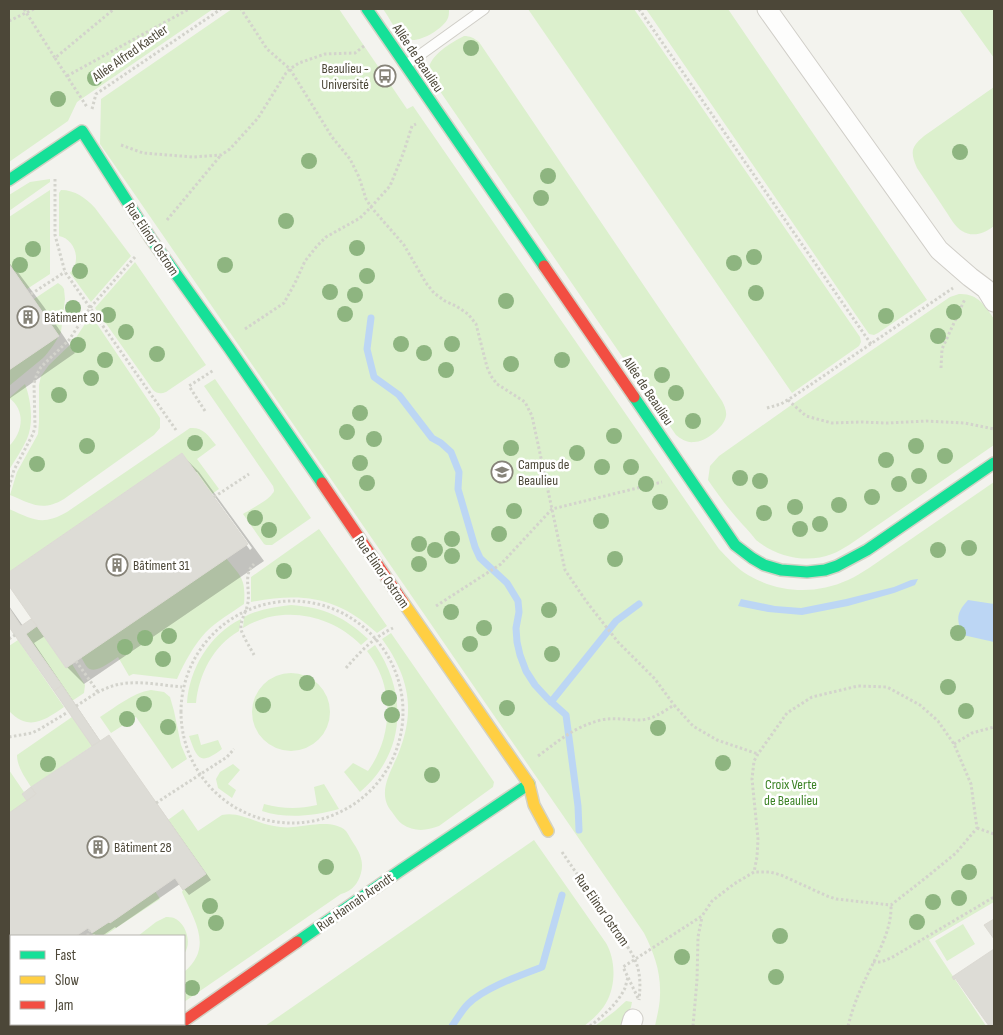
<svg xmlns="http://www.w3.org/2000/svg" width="1003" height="1035" font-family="'Sofia Sans Condensed',sans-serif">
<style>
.green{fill:#dcf0cd}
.water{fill:#bcd6f4}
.shadow{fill:#0003;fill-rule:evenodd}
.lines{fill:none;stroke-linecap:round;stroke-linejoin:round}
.stream{stroke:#bcd6f4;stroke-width:7}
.building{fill:#dddcd6;stroke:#dcdad3}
.lane-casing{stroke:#d0cec8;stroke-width:12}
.street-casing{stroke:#d0cec8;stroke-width:21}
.fast-casing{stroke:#d3d2c5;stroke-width:14}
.slow-casing{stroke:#d3d2c5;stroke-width:14}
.jam-casing{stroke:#d3d2c5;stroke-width:14}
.path{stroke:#d3d3cc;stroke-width:3;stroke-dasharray:2.5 2.5;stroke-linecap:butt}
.lane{stroke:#fdfdfc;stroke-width:10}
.street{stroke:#fdfdfc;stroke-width:19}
.fast{stroke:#16e098;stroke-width:11}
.slow{stroke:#ffcf43;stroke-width:11}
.jam{stroke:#f24e42;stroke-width:11}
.tree{fill:#8eb580}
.labels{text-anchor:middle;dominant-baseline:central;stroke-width:5;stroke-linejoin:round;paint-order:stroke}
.street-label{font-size:14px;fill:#4c4738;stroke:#fff}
.poi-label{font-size:14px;fill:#4c4738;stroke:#fff;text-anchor:start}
.park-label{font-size:14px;fill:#3c8326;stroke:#fff}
</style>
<rect width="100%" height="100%" fill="#f3f3ee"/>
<path class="green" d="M9,9H213L77,102L68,121L9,162Z
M232,9H339L407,109L413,106L719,549C728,558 736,568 748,575C779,593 815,595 848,580C855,577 862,572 869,568L994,482V902L929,940L986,1026H655C657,1016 660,1005 660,995C661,972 654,953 644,933L100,144L101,99Z
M383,9H449C449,13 449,17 447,20C441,30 418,44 407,39C396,34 390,18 383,9Z
M528,9H634L860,337L861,342L859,346L792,393Z
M646,9H728L927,300L878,333L874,335L869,334Z
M959,9H994V58Z
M464,36C470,36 474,38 479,42L722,401C724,405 727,411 726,416C724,428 705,442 694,442C687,443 681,439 676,435L433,81C432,78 430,76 429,73C426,57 452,42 464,36Z
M994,87V226C985,233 973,238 962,231C955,227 950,217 945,210C936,196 926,182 917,168C910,152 911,147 924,136Z
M50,179V182L9,211V195L30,182Z
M50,190V274L27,289L9,264V217Z
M61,190C75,190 86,198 95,208L131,256L91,302L70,273C82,261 75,239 59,236V193Z
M135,262L206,365L166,392C161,394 157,394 153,390L95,308Z
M58,283L62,286L64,289L65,299L61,332C57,340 50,351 43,358L9,386V370L59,336L34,299Z
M959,294C977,293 985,305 994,319V445L849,545C843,548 838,552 832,554C807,564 777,557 756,540C752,535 748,530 743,525C730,511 719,496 708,480L710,466L719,456L797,401L950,297Z
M91,315L160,418V428L154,435L64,499C42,512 32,504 10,495L17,472L38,434L39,422V385L41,376L49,365L73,342Z
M215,379L311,518L272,545H266L264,544L243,514C249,510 269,500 272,494C275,491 274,490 273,486L204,386Z
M25,384C31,400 34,423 27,439C22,450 15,460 9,470V446C22,434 27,411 9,398Z
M190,428C203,427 208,435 216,445L197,459L219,489L212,494L182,453L9,572V509C34,520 42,526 67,512Z
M319,529L387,626L377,633C338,597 303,592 251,602V577Z
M226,558C241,577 246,578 244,604C231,613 217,621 206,632C194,645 184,663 177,679L133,674L129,676L118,657C110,662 96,674 88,668C85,665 83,660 81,657Z
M291,605C323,607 345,617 368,639L361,645C331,614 281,604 243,628L244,617C259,609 275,607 291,605Z
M241,619L239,631C213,646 199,674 196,703H187C189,669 210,634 241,619Z
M37,626L66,668L72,664L85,685L84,693L72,701L26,634Z
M391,633L494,782L493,787L439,826C426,831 414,832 402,824C398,821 395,816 392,812C376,793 391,772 399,752C404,739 408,724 408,710C409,685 397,659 382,639Z
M18,640L64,707C45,720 29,732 9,711V646Z
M375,645C408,693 406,753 360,792L344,772L353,763L368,771C388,743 394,704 379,671C376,664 372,658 367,651Z
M252 712a39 39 0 1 1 78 0a39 39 0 1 1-78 0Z
M151,690L164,692L170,697L174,711L181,745L187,759L172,769L136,717L111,733L100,717C116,707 132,693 151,690Z
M72,717L92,746L31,787C25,777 17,767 17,755Z
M198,734L201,745L218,740L222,749C200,766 197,759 189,736Z
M233,764L240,770L228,784L236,790L232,798L218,788L216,779L220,772Z
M9,770L24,792L22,794L27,801L9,813Z
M324,784L339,809C314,816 286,819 262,811L264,804C283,809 299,809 317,805L314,787Z
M183,809L198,831L222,815C240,811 257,824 274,826C280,827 287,828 293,827C309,826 333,819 346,831C349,835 351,840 354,844C360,853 364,862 361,873C358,884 352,891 341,894L184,1002V972C214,947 194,920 182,892L183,890L206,873L168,820Z
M534,840L606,943C616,960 616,986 606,1003C601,1012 592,1020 584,1026H265Z
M155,891L160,899L104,936H94L92,933L109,922L110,923Z
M166,917C168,917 172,917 174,918C187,924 192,944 184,954V936H138L156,922Z
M963,924L975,944L947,961L935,941Z
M626,1001L632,1002L631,1007L622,1026H595L615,1011Z
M11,1020V1024H152L149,1026H9V1022Z"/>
<path class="water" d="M918,579L915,585L894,593L848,606L802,615L768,612L738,606L741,599L775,606L801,608L846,599L894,587L911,580Z
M968,600L994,604V642L963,635C956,620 956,613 968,600Z"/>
<path class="shadow" d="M9,263L17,271L44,307L75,353L9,399Z
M182,455L199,472L264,561L84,684L67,667L45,636L34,643L101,742L109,737L114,743L211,880L189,895L180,884L116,928L115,927L102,936H97L94,934L91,936H11V981L9,983V814L29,801L93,747L9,625V606L23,626L37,624L9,584V573ZM194,472H197L252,548L250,550Z
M994,951V1026H990L956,977Z"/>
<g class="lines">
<path class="stream" d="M371,318L367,349L374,377L399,395L432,438L441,443L451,452L459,472L458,489L475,547L480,558L507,583L518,601L519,612L516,628L517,642L520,655L526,671L535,685L547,698L566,715L578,806L579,830
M551,702L616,621L639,604
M452,1026C457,1019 462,1010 468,1004C484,988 521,975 542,967L562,895"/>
</g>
<path class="building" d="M9,264L59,336L9,370Z
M182,453L248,544L66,668L9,586V572Z
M9,608L21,626L31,619L37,626L26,634L62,685L54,691L9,627Z
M62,685L100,741L92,746L54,691Z
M109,735L206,874L183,890L175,878L110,923L109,922L92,933L88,928L76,936H11V972L9,973V813L36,794L31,787Z
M31,787L36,794L27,801L22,794Z
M994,919V939L984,925Z
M994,949V1026H989L955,978L954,980L952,977Z"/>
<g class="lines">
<g class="lane-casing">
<path id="lane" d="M406,65L484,9"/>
</g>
<g class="street-casing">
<path id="street" d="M767,9L939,250L970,277L986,289L994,302
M631,1026L633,1019"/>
</g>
<g class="fast-casing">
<path id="fast" d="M367,9L544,266
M9,180L82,131L151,239L229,348L322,483
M634,397L735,545L752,558L764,565L781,570L807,572L825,570L837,566L867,550L994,463
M297,942L401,870L529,784"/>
</g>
<g class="slow-casing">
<path id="slow" d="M403,602L529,784L534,805L548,831"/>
</g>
<g class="jam-casing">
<path id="jam" d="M544,266L634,397
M322,483L403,602
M184,1021L297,942"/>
</g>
<path class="path" d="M24,9L55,58L114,9
M639,9L871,344
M9,21L34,9
M364,46L355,53L325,54L299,63L290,69L332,137L350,159L359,177L366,199L371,207L404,245L426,283L434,293L445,301L456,306L468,314L476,324L487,367L491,376L497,384L525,402L532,416L565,570L586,601L618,642L655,679L674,705
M55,58L87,107
M67,76L189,9
M92,109L96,94L221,9
M121,145L143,153L193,157L221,155L230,149L258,118L286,73L290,69L267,49L241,9
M55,179V235L65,272L176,430
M167,220L221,155
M31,294L65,272
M245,329L284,303L295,283L305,261L317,246L326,237L360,218L371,207L390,186L403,154L412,126L416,124
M941,368L942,349L965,299
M788,400L806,416L832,423L861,422L886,423L926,421L965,423L994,429
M767,408L781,404L794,396L953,288
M205,411L189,386L214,370
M9,487L14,470L33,434L35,427L34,383L37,374L41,367L69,340L90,308L135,257
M214,497L249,474
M181 712a111 111 0 1 1 222 0a111 111 0 1 1-222 0Z
M436,606L501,564L552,509L662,482
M9,639L15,635
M254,655C251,649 242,635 241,629C240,620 247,611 248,602C250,589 243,574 254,564
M76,661L98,692
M346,668C360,652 374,637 393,628
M76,706C86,700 96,692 107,688C130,678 158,685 182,687
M9,737L32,733L40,729L68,712
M954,744L972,733L994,727
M538,756C560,740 574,727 601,720C614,717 626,720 639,720C652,720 663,712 674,705L693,726L717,740L758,754
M156,803L227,757L234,749
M977,828L994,834
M562,852L620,937C638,959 642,972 639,1000
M88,936V932L90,930
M873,962H881L891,958L994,897
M638,998L623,967L702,916L712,901L734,884L754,872H770L781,875L827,896L836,899L891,905L928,876L956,853L977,828L971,784L954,744L938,721L920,705L887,687L858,686L812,697L787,713L758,754L754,761L752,779L758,839L757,857L754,872
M590,1026C602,1017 617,1004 624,990C626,987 626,982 628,978
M693,1026L697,980L698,937L702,917
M848,1026C852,1011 857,996 864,982C875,958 892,932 891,905"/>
<use href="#lane" class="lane"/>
<use href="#street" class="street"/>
<use href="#fast" class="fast"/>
<use href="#slow" class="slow"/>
<use href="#jam" class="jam"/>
</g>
<g class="tree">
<circle cx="471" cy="48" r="8"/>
<circle cx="95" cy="78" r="8"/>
<circle cx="58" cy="99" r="8"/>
<circle cx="960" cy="152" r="8"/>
<circle cx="309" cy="161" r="8"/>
<circle cx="548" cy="176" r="8"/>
<circle cx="541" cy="198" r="8"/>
<circle cx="286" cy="221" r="8"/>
<circle cx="357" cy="248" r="8"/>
<circle cx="33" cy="249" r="8"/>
<circle cx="754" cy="257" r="8"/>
<circle cx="734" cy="263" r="8"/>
<circle cx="20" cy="265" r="8"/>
<circle cx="225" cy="265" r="8"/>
<circle cx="80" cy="271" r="8"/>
<circle cx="367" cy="276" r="8"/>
<circle cx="330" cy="292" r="8"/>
<circle cx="756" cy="293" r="8"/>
<circle cx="355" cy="295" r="8"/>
<circle cx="506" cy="301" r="8"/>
<circle cx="73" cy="308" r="8"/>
<circle cx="954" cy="312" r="8"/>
<circle cx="345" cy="314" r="8"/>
<circle cx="108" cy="315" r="8"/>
<circle cx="886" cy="316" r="8"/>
<circle cx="126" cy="332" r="8"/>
<circle cx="938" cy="336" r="8"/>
<circle cx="401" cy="344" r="8"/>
<circle cx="452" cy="344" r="8"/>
<circle cx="78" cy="345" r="8"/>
<circle cx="424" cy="353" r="8"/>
<circle cx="157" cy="354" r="8"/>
<circle cx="105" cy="360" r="8"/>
<circle cx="562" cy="360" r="8"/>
<circle cx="511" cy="364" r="8"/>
<circle cx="446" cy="370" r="8"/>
<circle cx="662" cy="375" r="8"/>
<circle cx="91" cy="378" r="8"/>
<circle cx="676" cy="393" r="8"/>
<circle cx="59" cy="395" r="8"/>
<circle cx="360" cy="413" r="8"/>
<circle cx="693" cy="421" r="8"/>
<circle cx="347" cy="432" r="8"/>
<circle cx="614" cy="436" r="8"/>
<circle cx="374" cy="439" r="8"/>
<circle cx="195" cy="443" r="8"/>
<circle cx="87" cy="446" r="8"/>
<circle cx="916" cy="446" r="8"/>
<circle cx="511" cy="448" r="8"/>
<circle cx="577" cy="453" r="8"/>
<circle cx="945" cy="456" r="8"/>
<circle cx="886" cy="460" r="8"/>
<circle cx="360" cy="463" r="8"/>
<circle cx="37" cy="464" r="8"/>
<circle cx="602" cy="467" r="8"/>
<circle cx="631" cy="467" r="8"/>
<circle cx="919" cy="476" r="8"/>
<circle cx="740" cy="478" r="8"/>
<circle cx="760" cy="481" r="8"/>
<circle cx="367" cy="483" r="8"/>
<circle cx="646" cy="484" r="8"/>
<circle cx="899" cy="484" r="8"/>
<circle cx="872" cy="497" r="8"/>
<circle cx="660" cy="502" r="8"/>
<circle cx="839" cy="505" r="8"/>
<circle cx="795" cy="507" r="8"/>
<circle cx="514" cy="511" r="8"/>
<circle cx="764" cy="513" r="8"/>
<circle cx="255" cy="518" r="8"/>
<circle cx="601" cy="521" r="8"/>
<circle cx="820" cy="524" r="8"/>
<circle cx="800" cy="529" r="8"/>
<circle cx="269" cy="530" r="8"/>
<circle cx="499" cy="534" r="8"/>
<circle cx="452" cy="539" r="8"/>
<circle cx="419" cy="544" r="8"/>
<circle cx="969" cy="548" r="8"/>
<circle cx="435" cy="550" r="8"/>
<circle cx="938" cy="550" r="8"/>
<circle cx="452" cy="556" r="8"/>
<circle cx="615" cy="559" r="8"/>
<circle cx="419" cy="564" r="8"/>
<circle cx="284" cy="571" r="8"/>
<circle cx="549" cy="610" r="8"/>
<circle cx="451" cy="612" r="8"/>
<circle cx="484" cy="628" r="8"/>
<circle cx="958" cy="633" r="8"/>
<circle cx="169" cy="636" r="8"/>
<circle cx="145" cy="638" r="8"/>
<circle cx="470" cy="644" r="8"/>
<circle cx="125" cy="647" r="8"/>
<circle cx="552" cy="654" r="8"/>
<circle cx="163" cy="659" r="8"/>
<circle cx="307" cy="683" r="8"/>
<circle cx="948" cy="687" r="8"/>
<circle cx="389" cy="698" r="8"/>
<circle cx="144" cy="704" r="8"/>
<circle cx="263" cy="705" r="8"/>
<circle cx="507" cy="708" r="8"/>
<circle cx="966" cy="711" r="8"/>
<circle cx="392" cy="715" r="8"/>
<circle cx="127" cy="719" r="8"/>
<circle cx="168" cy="727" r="8"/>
<circle cx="658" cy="728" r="8"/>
<circle cx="723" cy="763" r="8"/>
<circle cx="48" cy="764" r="8"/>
<circle cx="432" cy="775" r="8"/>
<circle cx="326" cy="867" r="8"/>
<circle cx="969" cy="872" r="8"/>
<circle cx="959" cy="898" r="8"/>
<circle cx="933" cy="902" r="8"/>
<circle cx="210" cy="906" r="8"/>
<circle cx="917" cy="922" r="8"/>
<circle cx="216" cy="923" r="8"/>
<circle cx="780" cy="936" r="8"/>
<circle cx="682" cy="957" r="8"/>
<circle cx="776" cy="977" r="8"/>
<circle cx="192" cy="988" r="8"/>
</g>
<defs>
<g id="bus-ring" transform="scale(1.125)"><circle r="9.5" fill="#fff" stroke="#868378" stroke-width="1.5"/><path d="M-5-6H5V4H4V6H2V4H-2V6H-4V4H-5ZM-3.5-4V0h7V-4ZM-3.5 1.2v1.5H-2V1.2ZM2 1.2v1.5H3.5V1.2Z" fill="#868378"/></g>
<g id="building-ring" transform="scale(1.125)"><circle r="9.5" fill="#fff" stroke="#868378" stroke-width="1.5"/><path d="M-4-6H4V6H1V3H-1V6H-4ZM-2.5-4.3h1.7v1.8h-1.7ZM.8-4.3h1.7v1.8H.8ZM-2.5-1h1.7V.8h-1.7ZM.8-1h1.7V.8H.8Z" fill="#868378"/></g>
<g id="university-ring" transform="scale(1.125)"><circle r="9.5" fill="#fff" stroke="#868378" stroke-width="1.5"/><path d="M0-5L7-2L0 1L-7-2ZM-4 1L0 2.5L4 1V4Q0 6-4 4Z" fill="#868378"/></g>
</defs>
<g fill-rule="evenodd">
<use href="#bus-ring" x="385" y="76"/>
<use href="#building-ring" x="28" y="317"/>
<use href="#university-ring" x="502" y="472"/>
<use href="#building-ring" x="117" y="565"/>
<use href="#building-ring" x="98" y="847"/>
</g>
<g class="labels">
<g class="street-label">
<text transform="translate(130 53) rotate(-35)">Allée Alfred Kastler</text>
<text transform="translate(418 58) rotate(56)">Allée de Beaulieu</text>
<text transform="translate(152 239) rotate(56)">Rue Elinor Ostrom</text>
<text transform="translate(648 391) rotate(56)">Allée de Beaulieu</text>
<text transform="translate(382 572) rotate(55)">Rue Elinor Ostrom</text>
<text transform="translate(355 902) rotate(-35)">Rue Hannah Arendt</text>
<text transform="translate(602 910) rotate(55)">Rue Elinor Ostrom</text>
</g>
<g class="poi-label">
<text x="369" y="68" text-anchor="end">Beaulieu -<tspan x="369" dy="16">Université</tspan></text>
<text x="44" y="317">Bâtiment 30</text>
<text x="518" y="464">Campus de<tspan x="518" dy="16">Beaulieu</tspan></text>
<text x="133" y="565">Bâtiment 31</text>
<text x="114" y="847">Bâtiment 28</text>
</g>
<g class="park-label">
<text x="791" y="784">Croix Verte<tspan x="791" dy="16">de Beaulieu</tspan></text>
</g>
</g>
<rect width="1003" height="1035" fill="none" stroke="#4c4738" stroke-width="20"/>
<rect x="10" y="935" width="175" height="90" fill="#ffffff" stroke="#b7b5af"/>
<rect x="20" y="951" width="25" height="8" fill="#16e098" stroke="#b7b5af"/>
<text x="55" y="960" font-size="15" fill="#4c4738">Fast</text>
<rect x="20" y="976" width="25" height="8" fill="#ffcf43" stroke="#b7b5af"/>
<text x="55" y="985" font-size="15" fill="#4c4738">Slow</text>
<rect x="20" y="1001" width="25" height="8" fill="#f24e42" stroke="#b7b5af"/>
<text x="55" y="1010" font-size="15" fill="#4c4738">Jam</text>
</svg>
